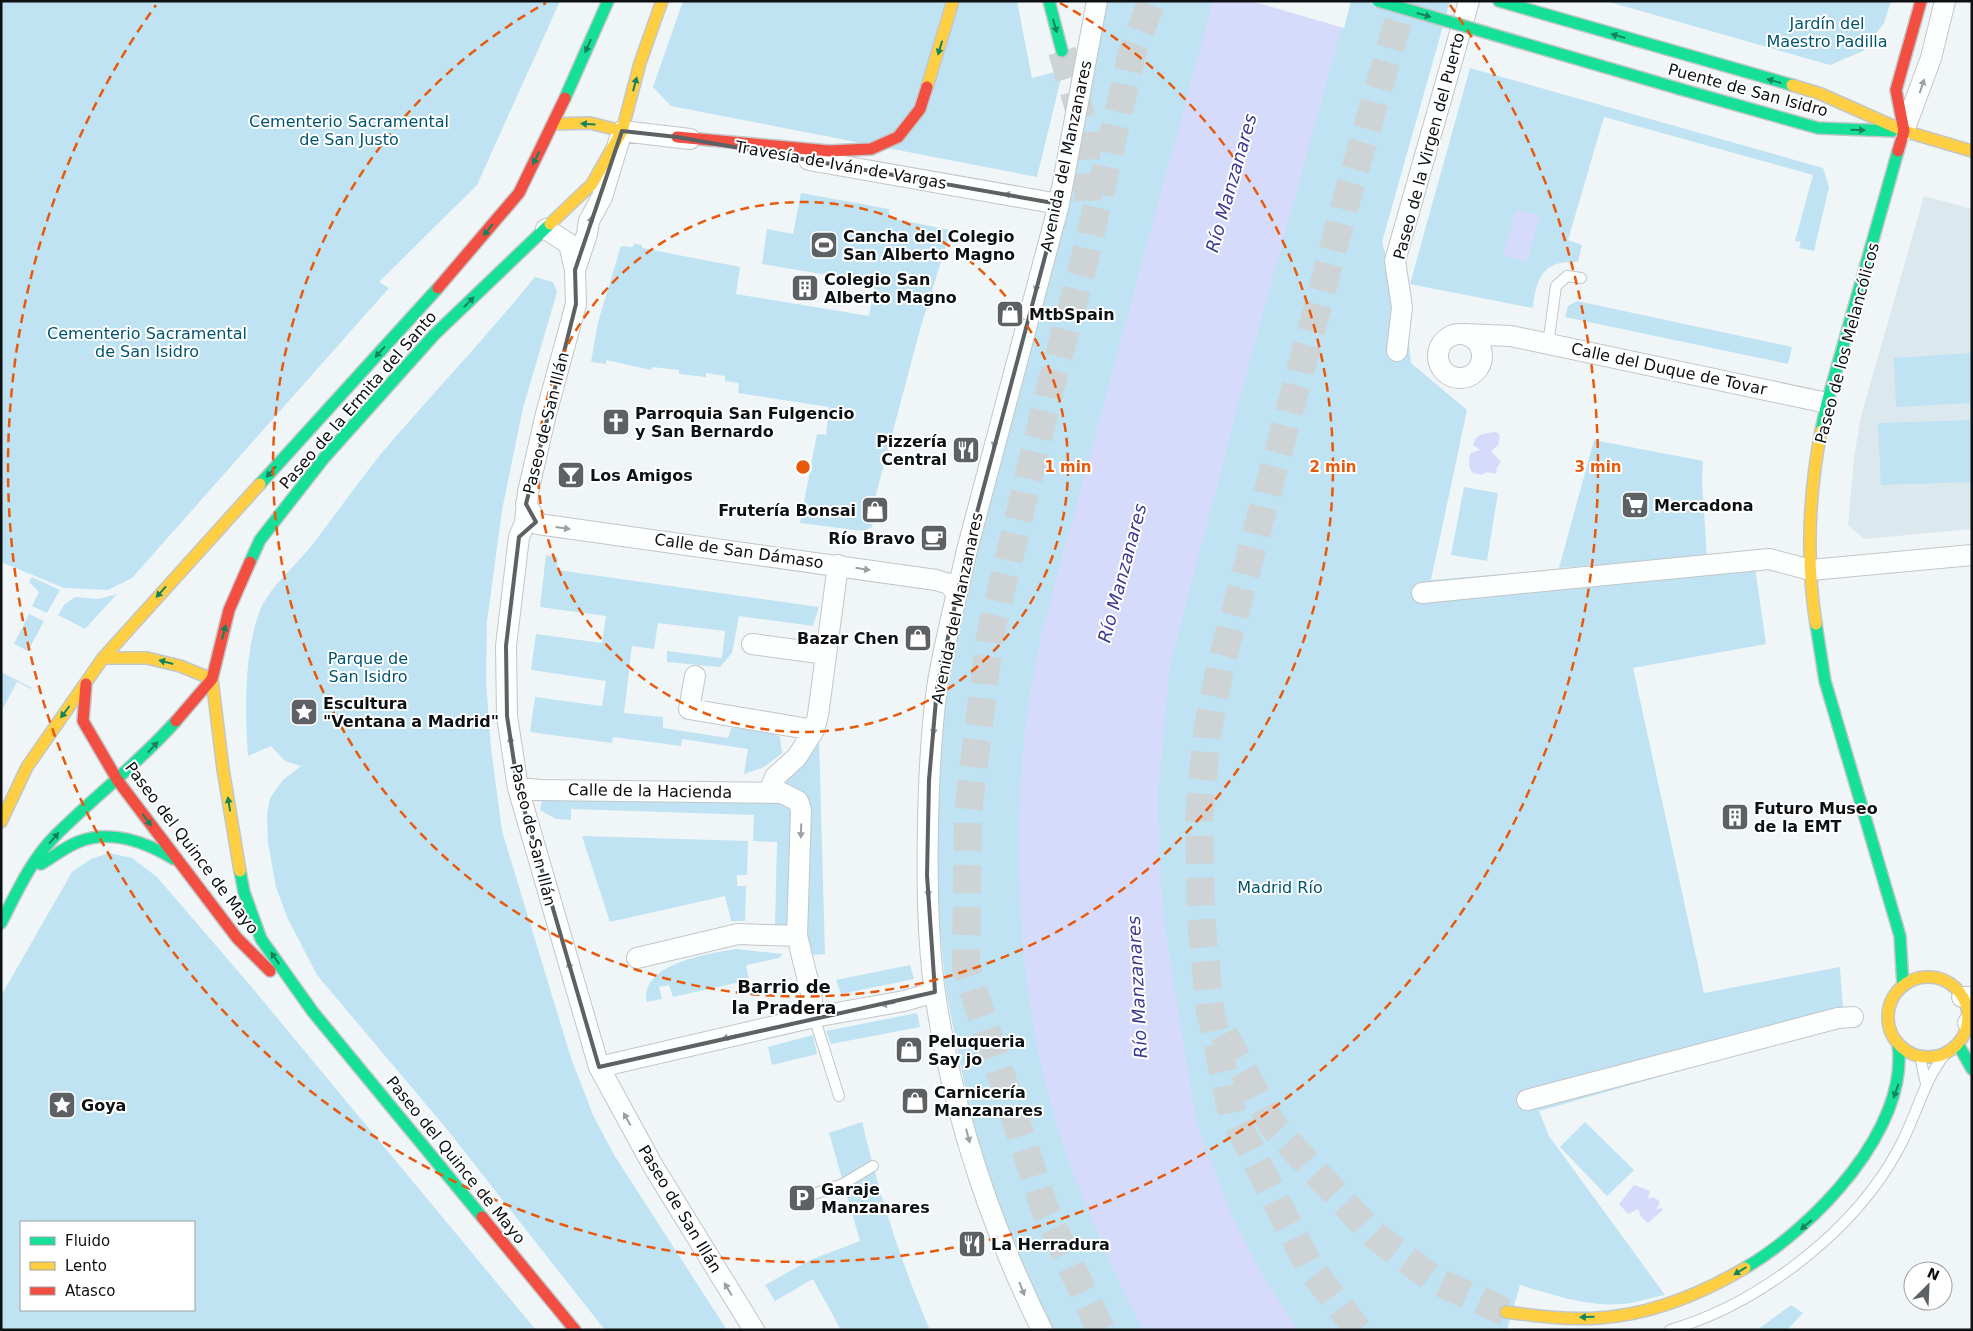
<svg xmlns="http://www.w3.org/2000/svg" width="1973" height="1331" font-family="'DejaVu Sans',sans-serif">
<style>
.built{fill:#dbe8ee}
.green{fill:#bfe3f2;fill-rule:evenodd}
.water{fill:#d6dbfc}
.pier{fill:#f0f5f8}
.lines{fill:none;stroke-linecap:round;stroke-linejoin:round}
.highway-tunnel{stroke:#ced3d6;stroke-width:28;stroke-dasharray:28 14;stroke-linecap:butt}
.lane-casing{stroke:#c2c6c8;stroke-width:12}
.street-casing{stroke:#c2c6c8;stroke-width:22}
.fast-casing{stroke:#c2c6c8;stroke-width:14}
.slow-casing{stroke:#c2c6c8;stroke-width:14}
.jam-casing{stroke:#c2c6c8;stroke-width:14}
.lane{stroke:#fdfefe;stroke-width:10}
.street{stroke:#fdfefe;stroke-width:20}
.fast{stroke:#16e098;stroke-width:11}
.slow{stroke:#ffcf43;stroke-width:11}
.jam{stroke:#f24e42;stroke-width:11}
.fast-bridge-casing{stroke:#c2c6c8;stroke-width:14;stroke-linecap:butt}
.fast-bridge{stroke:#16e098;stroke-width:11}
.oneway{fill:#12835c}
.oneway2{fill:#9d9fa0}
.marked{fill:none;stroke:#5d6163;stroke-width:4;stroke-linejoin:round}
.ring{fill:none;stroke:#e8590c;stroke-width:2.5;stroke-dasharray:9 6}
.labels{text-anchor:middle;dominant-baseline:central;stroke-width:4;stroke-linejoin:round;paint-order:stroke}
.park-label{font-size:16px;fill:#00546e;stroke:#fff}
.street-label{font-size:16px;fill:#0e1113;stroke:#fff}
.poi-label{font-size:16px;font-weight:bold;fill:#0e1113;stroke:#fff;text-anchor:start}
.water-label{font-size:18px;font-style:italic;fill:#3d3b8f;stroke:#fff}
.neighbourhood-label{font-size:18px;font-weight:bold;fill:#0e1113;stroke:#fff}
.centre{fill:#e8590c;stroke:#fff;stroke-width:2.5}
.ring-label{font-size:15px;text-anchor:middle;font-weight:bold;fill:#e8590c;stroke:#fff;stroke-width:4;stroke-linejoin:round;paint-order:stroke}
</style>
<rect width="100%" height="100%" fill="#f0f5f8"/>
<path class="built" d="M1924,196L1972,209V529L1864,539L1848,525L1854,458L1861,416Z"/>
<path class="green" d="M1,1H560L477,185L379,282L389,288L132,578L108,590L64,588L1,562Z
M683,1H1017L1032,78L1063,70L1037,177L671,106L653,87Z
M1106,1H1450L1382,242L1407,328L1411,363L1467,410L1431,580L1753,554L1766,644L1633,668L1704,993L1840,967L1844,1024L1539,1111L1549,1136L1665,1295C1653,1297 1642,1301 1630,1303C1594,1309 1554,1295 1520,1285L1507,1330H1050L1027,1286L992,1191L969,1107L946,991L940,930L936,835L944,701L973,551Z
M1606,1H1891L1884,23L1863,51L1830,65Z
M1470,68L1823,168L1829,187L1814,251L1799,248L1801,242L1795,241L1813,175L1604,117L1568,240L1582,245L1578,262C1544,260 1536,277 1533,308L1410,284Z
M801,193L889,209V218L951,230L921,326L870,517L874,519L872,527L863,531L800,523L817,434L826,435L829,407L738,393L739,383L725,381V376L706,373V377L679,374V370L652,367L651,370L606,360V364L591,362L598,322L621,246L633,247L634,244L642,245V248L740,267L736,294L869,316L875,283L762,264L767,229L793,234Z
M535,277L553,282L557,292L523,408L502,510L487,622L486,681L491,748L502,831L571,1058L593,1115L614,1155L727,1330H605L445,1127L317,975L287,917L276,887L268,843L267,814L270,798L283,780L301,766L285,761L271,746L248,756C245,714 244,653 259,613C268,588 295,567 312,545C340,509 367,469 398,434C444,382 491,331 535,277Z
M1577,301L1792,347L1788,364L1565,317L1568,306Z
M1972,353V403L1896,407L1894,358Z
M1972,420V482L1881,485L1878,423Z
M1594,440L1703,461L1702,482L1707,557L1559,568Z
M1464,487L1498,493L1487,561L1451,555Z
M546,555L558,557L557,570L819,607L813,626L739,616L732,653L720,667L667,662V651L722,658L725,631L658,623L654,649L632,646L624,713L663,717V728L728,738L731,728L766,730L780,737L782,753L764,767L744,774L748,749L682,739L681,746L613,737L612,743L530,732L535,697L602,706L606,681L531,670L536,634L602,643L606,616L540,607Z
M32,577L60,590L47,613L32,606L39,592L29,582Z
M117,594L85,629L58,615L64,605L75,597L98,599Z
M29,614L44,621L28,651L14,644Z
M1,672L32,688L31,689L17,682L1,712Z
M819,737L825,954L813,955L807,952L808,820L780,784Z
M556,795L792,803L791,930L775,929L777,842L753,841L754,815L571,809V820L556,819L540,810L542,800Z
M582,836L748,841L747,875H737V886H746L745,921H731L725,896L610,922Z
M109,853L132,858L157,877L249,984L536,1330H1V996L72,872L91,859ZM21,1222H194V1310H21Z
M736,949L783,954L779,958L746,965L749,980L673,997L669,985L659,987L662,999L647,1002C638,964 711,953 736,949Z
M910,965L914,979L841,994L836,980Z
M917,1013L920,1027L831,1044L826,1031Z
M813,1035L817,1054L772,1065L768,1047Z
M862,1122C879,1193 901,1263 930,1330H841L813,1279L775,1301L765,1285L808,1261L860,1241L829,1133Z
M1585,1122L1634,1170L1607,1196L1560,1147Z
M1791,1305L1803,1313L1787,1330H1757Z"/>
<path class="water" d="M1213,1H1349L1253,349L1170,665L1158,794L1160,876L1165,929L1197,1124L1232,1216L1260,1271L1298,1330H1143C1099,1243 1059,1151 1039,1055C1017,952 1013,821 1027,716C1030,688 1037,659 1042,631Z
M1516,210L1540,216L1527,262L1503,255Z
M1494,432L1498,433L1500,436L1498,445L1491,451L1501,462L1497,467L1496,474L1487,472L1482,475L1473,473C1468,468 1468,459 1471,453L1480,450L1473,445C1476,433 1483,434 1494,432Z
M1634,1185L1650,1191L1648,1199L1654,1197L1660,1202L1656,1210L1661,1208L1663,1210L1648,1223L1641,1217L1638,1209L1628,1214L1619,1204Z"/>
<path class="pier" d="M1251,1H1351L1344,28Z"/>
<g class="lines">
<path class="highway-tunnel" d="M1062,51L1085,130L1088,201
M1224,1034L1273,1126L1374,1235L1434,1280L1506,1312
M1101,1330L1045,1210L966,968L968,812L990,636L1049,393L1085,258L1133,50L1152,1
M1358,1330L1309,1266L1232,1113L1210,1009L1201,918L1199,818L1207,734L1220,668L1348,194L1404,1"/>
<g class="lane-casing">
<path id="lane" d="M1548,344L1556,286L1567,276L1581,278
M814,1017L839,1096
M1920,1056L1926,1084
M802,1198L843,1184L873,1166
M1670,1330C1759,1304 1855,1231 1899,1148C1916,1117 1923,1082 1945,1054"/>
</g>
<g class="street-casing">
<path id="street" d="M1904,131L1931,58L1945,1
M809,160L1059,204
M546,229L569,244L575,270L576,304L546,414L528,492L525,523L519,537L506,646L507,716L518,788L599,1067L653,1166L754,1330
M575,270L587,234L589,221L602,197L622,131L690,139
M1438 356a22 22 0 1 1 44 0a22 22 0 1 1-44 0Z
M1464,334L1511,336L1827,403
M1397,351L1402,307L1395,261L1469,1
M526,504L538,524L936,580L949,584L957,594
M1422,593L1769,559L1811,570L1972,555
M752,644L826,654
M695,676L689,709L814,730
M518,788L541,790L782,793L798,801L801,810L797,936L811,993L814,1017
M782,793L774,789L772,784L775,777L797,757L814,730L818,715L838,565
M637,958L738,934L797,936
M1962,997H1972
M1968,1023L1972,1019
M599,1067L814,1017L904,1001L935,992
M1527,1100L1838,1018L1853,1017
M1042,1330C990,1225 952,1109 935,993C927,938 927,877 928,821C929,777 931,731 937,688C944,642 957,596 967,550L1059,204L1097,1"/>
</g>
<g class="fast-casing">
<path id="fast" d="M1049,1L1062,51
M1499,1L1792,85
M1680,89L1818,128L1893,131
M565,98L608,1
M1821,431L1827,403L1898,151
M260,484L438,288
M250,562L260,540L324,458L434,335L550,224
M1816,624L1825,681L1900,936L1903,986
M41,864C53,857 65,847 78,842C110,829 146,842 174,859
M240,871L244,892L261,939L313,1012L482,1217
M1,923C17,892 31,860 56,835C95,796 139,763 176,721
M1958,1044L1972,1069
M1745,1268C1813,1228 1910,1129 1898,1044"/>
</g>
<g class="slow-casing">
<path id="slow" d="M1792,85L1821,94L1904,131L1972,151
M927,87L953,1
M553,124L590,123L622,131
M550,224L592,184L622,131L640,63L662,1
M1816,624C1806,561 1809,494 1821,431
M103,658H147L180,666L212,679
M212,679L223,769L240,871
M1,822L27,767L103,658L260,484
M1888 1017a40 40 0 1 1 80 0a40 40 0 1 1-80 0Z
M1506,1312C1536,1316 1567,1320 1598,1318C1649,1315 1701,1294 1745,1268"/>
</g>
<g class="jam-casing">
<path id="jam" d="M677,137L829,151L871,149L898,137L920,109L927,87
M1898,151L1904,131L1896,90L1921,1
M438,288L519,193L565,98
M86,684L83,721L118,781L237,938L270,971
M176,721L212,679L229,610L250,562
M482,1217L575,1330"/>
</g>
<use href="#lane" class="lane"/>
<use href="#street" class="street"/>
<use href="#fast" class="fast"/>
<use href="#slow" class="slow"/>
<use href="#jam" class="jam"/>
<g class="fast-bridge-casing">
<path id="fast-bridge" d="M1378,1L1680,89"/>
</g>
<use href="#fast-bridge" class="fast-bridge"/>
</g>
<defs><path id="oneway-solid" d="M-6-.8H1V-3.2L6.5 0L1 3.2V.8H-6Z" transform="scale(1.25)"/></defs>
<g class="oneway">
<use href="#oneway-solid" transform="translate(1424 15) rotate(16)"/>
<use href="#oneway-solid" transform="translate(1055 26) rotate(74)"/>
<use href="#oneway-solid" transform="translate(1618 36) rotate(-164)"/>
<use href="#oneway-solid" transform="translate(588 46) rotate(114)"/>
<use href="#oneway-solid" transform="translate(940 48) rotate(107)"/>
<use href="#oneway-solid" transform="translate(1774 81) rotate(-164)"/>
<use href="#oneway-solid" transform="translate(635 84) rotate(-75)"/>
<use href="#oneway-solid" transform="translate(588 124) rotate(-176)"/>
<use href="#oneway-solid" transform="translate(1858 130) rotate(1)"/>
<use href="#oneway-solid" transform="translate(536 158) rotate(117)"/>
<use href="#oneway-solid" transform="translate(488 230) rotate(129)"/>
<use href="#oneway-solid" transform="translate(469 302) rotate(-45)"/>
<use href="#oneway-solid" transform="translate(380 352) rotate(132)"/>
<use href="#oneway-solid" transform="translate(271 472) rotate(132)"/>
<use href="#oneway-solid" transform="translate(161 592) rotate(132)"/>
<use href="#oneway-solid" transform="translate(224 632) rotate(-76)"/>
<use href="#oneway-solid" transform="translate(166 662) rotate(-165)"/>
<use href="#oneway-solid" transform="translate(65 712) rotate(127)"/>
<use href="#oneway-solid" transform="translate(153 747) rotate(-47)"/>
<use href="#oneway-solid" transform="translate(229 804) rotate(-99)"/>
<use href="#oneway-solid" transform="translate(147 820) rotate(53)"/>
<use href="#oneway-solid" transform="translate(54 838) rotate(-49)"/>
<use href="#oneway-solid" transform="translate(275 958) rotate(-125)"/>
<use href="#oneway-solid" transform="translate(1896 1091) rotate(110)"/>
<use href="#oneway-solid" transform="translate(1806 1225) rotate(139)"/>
<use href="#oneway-solid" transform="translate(1740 1271) rotate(148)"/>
<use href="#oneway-solid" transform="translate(1587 1317) rotate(179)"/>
</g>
<g class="oneway2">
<use href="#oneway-solid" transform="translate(1922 86) rotate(-72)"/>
<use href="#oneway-solid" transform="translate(1011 195) rotate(-170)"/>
<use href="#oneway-solid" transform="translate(590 223) rotate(-76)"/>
<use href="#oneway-solid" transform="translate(1037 285) rotate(105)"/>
<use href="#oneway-solid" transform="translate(995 441) rotate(105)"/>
<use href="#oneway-solid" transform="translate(563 528) rotate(8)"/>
<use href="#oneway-solid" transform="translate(863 569) rotate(9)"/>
<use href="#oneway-solid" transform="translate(934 728) rotate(95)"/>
<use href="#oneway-solid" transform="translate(511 743) rotate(-99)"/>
<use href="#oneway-solid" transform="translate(801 831) rotate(92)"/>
<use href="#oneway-solid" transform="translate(928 890) rotate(86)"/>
<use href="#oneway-solid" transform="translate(570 968) rotate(-106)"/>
<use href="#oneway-solid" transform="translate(888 1004) rotate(170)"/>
<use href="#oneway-solid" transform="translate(729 1037) rotate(167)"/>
<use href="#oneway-solid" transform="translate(627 1119) rotate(-119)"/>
<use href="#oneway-solid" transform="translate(968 1136) rotate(75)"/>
<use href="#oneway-solid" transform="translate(728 1289) rotate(-121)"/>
<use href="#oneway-solid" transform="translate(1022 1289) rotate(69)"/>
</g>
<path class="marked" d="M622,131L677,137L1059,204L967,550L937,688L929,780L927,875L935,992L599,1067L518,788L507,716L506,646L519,537L536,522L526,504L576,304L575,270Z"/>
<g class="ring">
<circle cx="803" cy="467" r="265"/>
<path d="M1060 3A530 530 0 1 1 546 3"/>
<path d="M1450 5A795 795 0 1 1 156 5"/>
</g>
<defs>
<g id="stadium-square" transform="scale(1.4375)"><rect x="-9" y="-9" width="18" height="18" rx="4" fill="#5d6163" stroke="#fff"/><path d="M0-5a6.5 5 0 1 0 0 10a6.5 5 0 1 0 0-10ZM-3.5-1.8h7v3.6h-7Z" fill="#fff"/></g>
<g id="building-square" transform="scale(1.4375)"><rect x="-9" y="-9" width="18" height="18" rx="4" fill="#5d6163" stroke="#fff"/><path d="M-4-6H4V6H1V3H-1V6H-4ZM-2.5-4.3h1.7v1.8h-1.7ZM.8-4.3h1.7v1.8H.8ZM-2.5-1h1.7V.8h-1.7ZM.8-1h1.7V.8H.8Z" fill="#fff"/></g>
<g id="shop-square" transform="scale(1.4375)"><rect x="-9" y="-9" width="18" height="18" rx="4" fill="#5d6163" stroke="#fff"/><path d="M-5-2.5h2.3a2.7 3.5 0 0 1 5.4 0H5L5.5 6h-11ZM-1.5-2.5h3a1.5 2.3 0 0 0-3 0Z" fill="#fff"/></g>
<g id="church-square" transform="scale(1.4375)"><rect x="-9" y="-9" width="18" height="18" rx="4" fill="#5d6163" stroke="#fff"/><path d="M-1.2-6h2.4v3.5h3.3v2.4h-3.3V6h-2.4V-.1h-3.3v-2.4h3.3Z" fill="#fff"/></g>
<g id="restaurant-square" transform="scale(1.4375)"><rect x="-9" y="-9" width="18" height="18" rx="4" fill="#5d6163" stroke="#fff"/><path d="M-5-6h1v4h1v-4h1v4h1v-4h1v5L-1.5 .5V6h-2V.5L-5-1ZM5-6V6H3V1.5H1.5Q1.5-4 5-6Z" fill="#fff"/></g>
<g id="bar-square" transform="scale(1.4375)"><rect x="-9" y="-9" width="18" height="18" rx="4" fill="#5d6163" stroke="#fff"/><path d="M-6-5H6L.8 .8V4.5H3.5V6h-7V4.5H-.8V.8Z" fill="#fff"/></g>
<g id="supermarket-square" transform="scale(1.4375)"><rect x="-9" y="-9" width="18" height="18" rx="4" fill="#5d6163" stroke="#fff"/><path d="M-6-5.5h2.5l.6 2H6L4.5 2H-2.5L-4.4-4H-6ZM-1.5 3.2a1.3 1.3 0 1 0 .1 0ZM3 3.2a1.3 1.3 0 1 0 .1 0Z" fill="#fff"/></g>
<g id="cafe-square" transform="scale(1.4375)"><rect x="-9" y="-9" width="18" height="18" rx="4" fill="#5d6163" stroke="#fff"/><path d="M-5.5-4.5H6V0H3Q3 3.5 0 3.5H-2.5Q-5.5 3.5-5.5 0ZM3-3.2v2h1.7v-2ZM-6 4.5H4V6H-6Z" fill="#fff"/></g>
<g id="sight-square" transform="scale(1.4375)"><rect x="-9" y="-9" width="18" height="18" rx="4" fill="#5d6163" stroke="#fff"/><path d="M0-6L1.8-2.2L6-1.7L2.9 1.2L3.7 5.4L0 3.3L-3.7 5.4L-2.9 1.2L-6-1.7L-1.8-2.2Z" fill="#fff"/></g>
<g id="parking-square" transform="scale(1.4375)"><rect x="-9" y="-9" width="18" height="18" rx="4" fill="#5d6163" stroke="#fff"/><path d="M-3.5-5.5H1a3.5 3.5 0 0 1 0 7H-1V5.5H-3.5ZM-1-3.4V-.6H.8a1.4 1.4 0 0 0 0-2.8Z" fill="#fff"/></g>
</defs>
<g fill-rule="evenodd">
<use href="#stadium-square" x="824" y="245"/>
<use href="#building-square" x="805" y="288"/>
<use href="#shop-square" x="1010" y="314"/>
<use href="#church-square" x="616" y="422"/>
<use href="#restaurant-square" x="966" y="450"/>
<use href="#bar-square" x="571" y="475"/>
<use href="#supermarket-square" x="1635" y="505"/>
<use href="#shop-square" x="875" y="510"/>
<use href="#cafe-square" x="934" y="538"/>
<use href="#shop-square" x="918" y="638"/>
<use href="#sight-square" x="304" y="712"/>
<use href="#building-square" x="1735" y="817"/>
<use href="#shop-square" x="909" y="1050"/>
<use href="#shop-square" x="915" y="1101"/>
<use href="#sight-square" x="62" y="1105"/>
<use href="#parking-square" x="802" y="1198"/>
<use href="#restaurant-square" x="972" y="1244"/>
</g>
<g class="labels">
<g class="park-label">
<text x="1827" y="23">Jardín del<tspan x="1827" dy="18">Maestro Padilla</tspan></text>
<text x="349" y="121">Cementerio Sacramental<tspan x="349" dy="18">de San Justo</tspan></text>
<text x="147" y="333">Cementerio Sacramental<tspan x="147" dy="18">de San Isidro</tspan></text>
<text x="368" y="658">Parque de<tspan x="368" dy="18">San Isidro</tspan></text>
<text x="1280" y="887">Madrid Río</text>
</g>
<g class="street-label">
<text transform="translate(1748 90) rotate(15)">Puente de San Isidro</text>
<text transform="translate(1429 146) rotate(-75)">Paseo de la Virgen del Puerto</text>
<text transform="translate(1066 156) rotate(-78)">Avenida del Manzanares</text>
<text transform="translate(841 165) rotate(10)">Travesía de Iván de Vargas</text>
<text transform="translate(1847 343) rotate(-75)">Paseo de los Melancólicos</text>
<text transform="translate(1669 369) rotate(12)">Calle del Duque de Tovar</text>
<text transform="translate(358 400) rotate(-49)">Paseo de la Ermita del Santo</text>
<text transform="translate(546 423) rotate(-76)">Paseo de San Illán</text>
<text transform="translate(739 551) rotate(8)">Calle de San Dámaso</text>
<text transform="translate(957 608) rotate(-78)">Avenida del Manzanares</text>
<text transform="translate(650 791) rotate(1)">Calle de la Hacienda</text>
<text transform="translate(533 835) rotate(76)">Paseo de San Illán</text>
<text transform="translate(192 848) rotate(53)">Paseo del Quince de Mayo</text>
<text transform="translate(456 1160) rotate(51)">Paseo del Quince de Mayo</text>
<text transform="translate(680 1209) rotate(59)">Paseo de San Illán</text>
</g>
<g class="poi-label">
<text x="843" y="236">Cancha del Colegio<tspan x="843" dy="18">San Alberto Magno</tspan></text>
<text x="824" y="279">Colegio San<tspan x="824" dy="18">Alberto Magno</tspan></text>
<text x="1029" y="314">MtbSpain</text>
<text x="635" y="413">Parroquia San Fulgencio<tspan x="635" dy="18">y San Bernardo</tspan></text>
<text x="947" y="441" text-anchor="end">Pizzería<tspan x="947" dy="18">Central</tspan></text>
<text x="590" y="475">Los Amigos</text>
<text x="1654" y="505">Mercadona</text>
<text x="856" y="510" text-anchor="end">Frutería Bonsai</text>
<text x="915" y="538" text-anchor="end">Río Bravo</text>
<text x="899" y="638" text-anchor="end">Bazar Chen</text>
<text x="323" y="703">Escultura<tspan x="323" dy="18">"Ventana a Madrid"</tspan></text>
<text x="1754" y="808">Futuro Museo<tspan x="1754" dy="18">de la EMT</tspan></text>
<text x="928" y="1041">Peluqueria<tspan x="928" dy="18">Say jo</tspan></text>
<text x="934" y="1092">Carnicería<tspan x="934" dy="18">Manzanares</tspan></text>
<text x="81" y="1105">Goya</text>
<text x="821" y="1189">Garaje<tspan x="821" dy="18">Manzanares</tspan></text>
<text x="991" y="1244">La Herradura</text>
</g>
<g class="water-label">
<text transform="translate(1231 183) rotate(-74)">Río Manzanares</text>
<text transform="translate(1122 573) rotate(-75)">Río Manzanares</text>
<text transform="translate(1137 987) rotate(-93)">Río Manzanares</text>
</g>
<g class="neighbourhood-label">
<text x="784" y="986">Barrio de<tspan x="784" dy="21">la Pradera</tspan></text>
</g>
</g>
<circle cx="803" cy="467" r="8" class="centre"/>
<g class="ring-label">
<text x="1068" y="472">1 min</text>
<text x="1333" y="472">2 min</text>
<text x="1598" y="472">3 min</text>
</g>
<rect width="1973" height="1331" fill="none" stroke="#0e1113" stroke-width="5"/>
<rect x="20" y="1221" width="175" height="90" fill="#ffffff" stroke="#9fa0a1"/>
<rect x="30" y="1237" width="25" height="8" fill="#16e098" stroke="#9fa0a1"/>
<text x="65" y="1246" font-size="15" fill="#0e1113">Fluido</text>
<rect x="30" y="1262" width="25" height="8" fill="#ffcf43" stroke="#9fa0a1"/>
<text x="65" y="1271" font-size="15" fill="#0e1113">Lento</text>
<rect x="30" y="1287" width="25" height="8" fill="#f24e42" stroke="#9fa0a1"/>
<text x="65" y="1296" font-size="15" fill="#0e1113">Atasco</text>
<g transform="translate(1928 1286) rotate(24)"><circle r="24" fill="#ffffff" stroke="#9fa0a1"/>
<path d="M0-4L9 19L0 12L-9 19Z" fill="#5d6163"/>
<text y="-8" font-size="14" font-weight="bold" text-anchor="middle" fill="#0e1113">N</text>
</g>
</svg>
